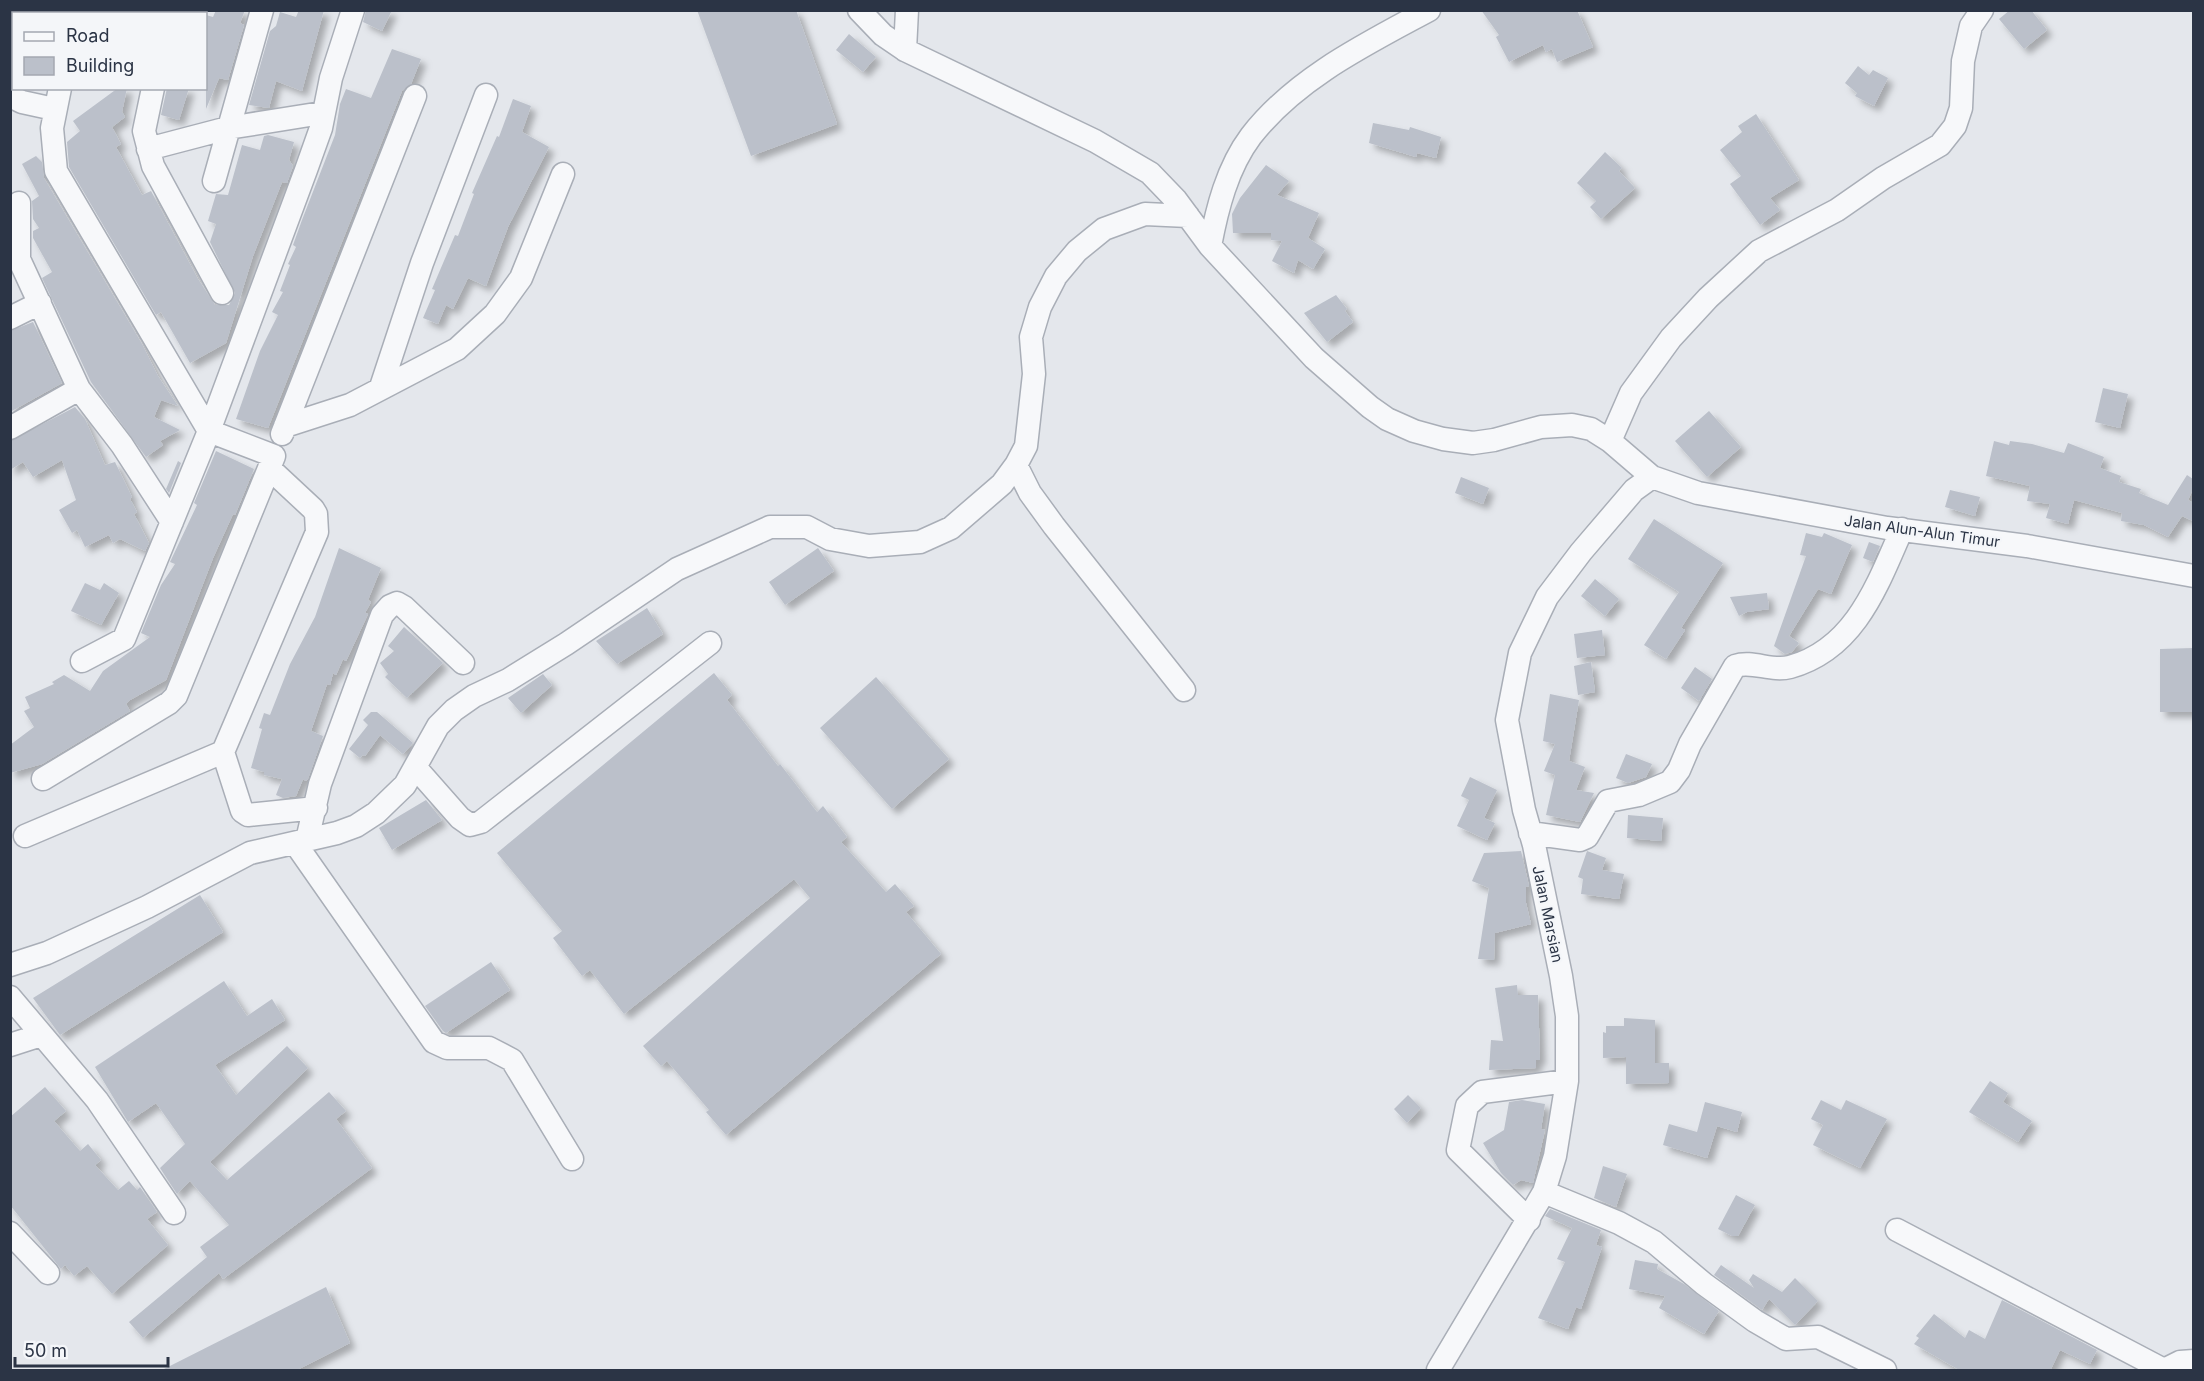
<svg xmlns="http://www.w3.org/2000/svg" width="2204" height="1381" font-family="Inter,sans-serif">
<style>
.building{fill:#bbc0ca;filter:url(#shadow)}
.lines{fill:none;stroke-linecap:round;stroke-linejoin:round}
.minor-casing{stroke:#a9aeb7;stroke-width:25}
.minor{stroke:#f7f8fa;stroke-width:22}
.labels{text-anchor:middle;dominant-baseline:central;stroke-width:4.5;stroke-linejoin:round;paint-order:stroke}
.street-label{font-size:15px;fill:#2b3445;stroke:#f4f6f9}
</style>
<defs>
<filter id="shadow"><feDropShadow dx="5.5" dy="5.5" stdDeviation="3" flood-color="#0004"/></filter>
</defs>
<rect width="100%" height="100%" fill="#e4e7ec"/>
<path class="building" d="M216,10H245L240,23L244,25L228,80L219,78L206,109V15L213,17Z
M299,10H324L302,91L276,81L269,108L249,105L270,31L276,26L280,12L296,17Z
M366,10H392L382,31L363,22Z
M697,10H796L837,124L751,156Z
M1481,10H1577L1593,47L1557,62L1552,49L1546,52L1543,45L1509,62L1496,37L1499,35Z
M2010,10H2031L2047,30L2024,49L1999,19Z
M849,34L876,57L863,72L836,50Z
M392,49L421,59L411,84L402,91L268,428L236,419L260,351L278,315L272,312L283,292L280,291L290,265L288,264L296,247L293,245L302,220L335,135L340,104L346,89L371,98Z
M1858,66L1869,75L1873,70L1888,78L1874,106L1855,96L1857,93L1845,83Z
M118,88H127L122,112L125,117L112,127L121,144L116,147L142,195L151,191L198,279L215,305H229L235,293L210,242L216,224L208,221L216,194L228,195L242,145L260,150L264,136L268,135L294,142L289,160L293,166L287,183L282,182L253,256L226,343L190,363L161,312L156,315L69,167L67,142L80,131L73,121Z
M167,88H189L179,120L161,115Z
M513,99L531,106L522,132L549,147L508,227L486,286L468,278L453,309L446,305L438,324L423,318L435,290L432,289L455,235L458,236L474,194L472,193L497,136L499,137Z
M1756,114L1799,180L1770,198L1780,210L1760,225L1730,184L1741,176L1720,150L1742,132L1738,126Z
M1373,123L1409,130L1410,127L1441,137L1436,158L1417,153L1416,157L1369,143Z
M1605,152L1622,168L1619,171L1635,188L1601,219L1590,207L1596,201L1577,183Z
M36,156L42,162L44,178L142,344L158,376L178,406L161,400L154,417L180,430L160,441L163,445L146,457L91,382L42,278L52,272L33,238V231L39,228L33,219L32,201L39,196L22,164Z
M1266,165L1289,181L1277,195L1319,213L1308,238L1325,249L1313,269L1298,260L1294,273L1272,261L1282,241L1271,240V233H1233L1232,214L1240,198Z
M1336,295L1347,309L1345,311L1353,322L1327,342L1304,313Z
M33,322L62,383L10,412V331Z
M2103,388L2128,394L2120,428L2095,422Z
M75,407L85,419L105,465L115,462L132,497L130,499L137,512L134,514L149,543L145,551L120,539L113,543L109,535L85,547L77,530L72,533L59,510L76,500L62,460L33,477L23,462L10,470V441Z
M1709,411L1741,447L1707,477L1675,441Z
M1994,441L2009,445L2010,441L2032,444L2064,453L2068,443L2104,457L2100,468L2121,476L2119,482L2141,489L2139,493L2168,505L2187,475L2193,479V489L2188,500L2193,503V521L2182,516L2168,537L2144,525L2121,521L2122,513L2074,500L2068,524L2046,518L2050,504L2027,501L2030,486L1986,476Z
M216,451L254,469L235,515L233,514L213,558L166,680L130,700L126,704L130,711L42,764L10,773V745L34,727L24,711L30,708L25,697L54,684L52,682L64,675L90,691L103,671L150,637L141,633L161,585L175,564L170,562L197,505L194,503Z
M178,461L181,463L169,493L166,489Z
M1461,477L1489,488L1483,504L1455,493Z
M1950,490L1980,497L1975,516L1945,507Z
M1654,519L1723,563L1681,628L1685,630L1666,659L1644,645L1679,592L1628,559Z
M1806,533L1822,537L1824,533L1852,545L1831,594L1818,589L1789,636L1799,643L1792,652L1785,654L1774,646L1806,556L1800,555Z
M1869,542L1880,546L1873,562L1863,558Z
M339,548L381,568L368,600L371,602L365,613L368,614L346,661L343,659L336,675L333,673L330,685L327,684L311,731L323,736L308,779L306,781L303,779L296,796L283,798L276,795L282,779L264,775V772L251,768L262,729L259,728L264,713L270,715L290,664L315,617Z
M818,548L834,571L785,605L769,582Z
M1595,579L1619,599L1605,616L1581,596Z
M85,583L100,590L104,583L119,593L101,625L71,611Z
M1767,593L1769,609L1747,612L1739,616L1730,597Z
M647,608L663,634L617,664L596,641Z
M404,627L443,663L407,698L385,677L388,674L380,663L394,651L388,646Z
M1602,630L1605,655L1577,658L1574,634Z
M2193,648V712H2160V649Z
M1591,662L1595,692L1578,695L1574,666Z
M1695,667L1712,679L1699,701L1681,688Z
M714,673L732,695L727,700L778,766L780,764L817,812L823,806L847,837L841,842L886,892L895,884L914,906L906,912L941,954L726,1135L706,1112L709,1110L667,1061L661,1066L643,1046L810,898L794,879L624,1014L590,970L582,976L553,938L562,931L497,853Z
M543,674L552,685L521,713L508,698Z
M876,677L949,759L892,809L820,728Z
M1550,694L1579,700L1569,761L1585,767L1576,790L1594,793L1580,822L1546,815L1555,775L1544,771L1555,744L1543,741Z
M371,712H377L413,743L403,754L380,735L365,756L363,755L360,758L349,749L368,725L363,720Z
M1626,754L1652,764L1646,777L1628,783L1616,778Z
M1470,777L1497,790L1484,818L1495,823L1487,840L1457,826L1469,800L1461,796Z
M426,800L442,820L392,850L379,828Z
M1628,815L1663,818L1661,841L1627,838Z
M1521,851L1529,886L1526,887V903L1531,924L1495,933L1494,960L1478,959L1489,888L1472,881L1484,853Z
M1587,851L1606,858L1602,870L1624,874L1619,899L1581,894L1583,879L1578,877Z
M200,895L223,932L60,1035L33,998Z
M491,962L510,990L446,1033L443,1031L425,1006Z
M224,981L247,1016L272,999L285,1020L215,1065L236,1095L287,1046L308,1068L210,1162L227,1180L329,1092L346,1111L336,1119L372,1168L223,1279L219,1273L143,1338L129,1322L207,1257L200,1247L229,1225L190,1181L177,1194L160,1168L185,1144L156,1103L128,1122L95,1067Z
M1517,985L1518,995H1538L1540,1060H1536V1068L1489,1070L1491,1040L1503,1041L1495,988Z
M1624,1018L1655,1020V1063H1669V1083L1626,1084V1057L1603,1058V1032L1606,1033V1026H1624Z
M1990,1081L2008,1093L2003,1102L2032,1121L2018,1142L1969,1112Z
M45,1087L66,1111L54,1121L80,1151L88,1144L101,1160L95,1165L118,1190L129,1181L137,1190L140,1187L157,1212L147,1219L168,1245L112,1294L87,1266L74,1276L65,1265L61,1269L10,1205V1117Z
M1408,1095L1421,1108L1407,1123L1394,1109Z
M1522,1100L1545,1104L1541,1129L1545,1130L1533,1183L1521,1180L1513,1185L1501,1173L1483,1143L1504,1130L1509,1102Z
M1821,1100L1841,1110L1846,1100L1887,1119L1860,1168L1813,1145L1823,1125L1811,1119Z
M1705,1102L1742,1112L1737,1132L1717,1126L1707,1158L1663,1145L1669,1124L1697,1132Z
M1603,1166L1627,1174L1616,1207L1594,1198Z
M1736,1195L1755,1205L1738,1236H1732L1718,1229Z
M1550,1209L1601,1230L1596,1245L1602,1247L1581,1309L1576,1307L1568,1329L1538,1318L1565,1262L1557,1259L1572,1228L1545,1216Z
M1635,1260L1658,1264L1657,1269L1684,1284L1719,1311L1704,1334L1659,1308L1665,1296L1629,1289Z
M1721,1265L1754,1288L1749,1280L1753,1274L1782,1292L1795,1278L1818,1301L1795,1325L1769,1299L1762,1310L1714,1275Z
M326,1287L350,1343L295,1371H160Z
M2002,1300L2097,1350L2090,1364L2060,1350L2050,1371H1961L1914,1344L1919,1338L1916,1336L1934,1314L1965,1338L1969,1330L1985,1339Z"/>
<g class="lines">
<g class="minor-casing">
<path id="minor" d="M859,10L883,35L905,50L1095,141L1150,173L1176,200L1210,246L1314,358L1370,407L1387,419L1414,431L1443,439L1473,443L1494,440L1541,427L1572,425L1591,429L1610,441L1652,477L1698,493L1887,528L2027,546L2194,576
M82,14L83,10
M177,14L178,10
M905,50L907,10
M153,88L144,131L153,166L222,293
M10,96L22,102L54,109
M148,149L228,128L322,113
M214,181L262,10
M19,203V259L79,389L122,445L172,522
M1210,246C1217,209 1227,168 1251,136C1296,78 1366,44 1429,10
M10,318L40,303
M381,387L422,263L486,95
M285,426L350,405L457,349L495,314L521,278L563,174
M10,428L79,389
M282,434L415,96
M1610,441L1631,393L1671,338L1708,298L1759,251L1837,210L1883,178L1940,145L1955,126L1961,108L1963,61L1971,26L1982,10
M1016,465L1030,493L1054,526L1184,690
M82,661L124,639L209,431L306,170L321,128L331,78L353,10
M223,752L242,811L248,815L316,808
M415,767L460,818L470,825L481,822L710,643
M43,779L169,703L176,696L274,456L209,431L56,171L52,128L60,88
M1530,833L1580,840L1587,837L1608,801L1639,795L1670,782L1679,770L1690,744L1735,666C1753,660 1771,672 1790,667C1855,649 1877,586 1902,529
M25,836L223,752L317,532L316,514L313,509L269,468
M307,840L320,784L382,615L390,606L397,603L404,607L463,663
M295,843L434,1042L447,1048H489L512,1060L572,1159
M10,965L47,953L147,907L250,853L337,833L356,826L376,813L405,785L438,726L454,710L474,696L508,680L566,644L677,569L770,527H807L830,539L869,546L920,542L951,528L1002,484L1016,465L1026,446L1034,374L1031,337L1040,307L1056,276L1077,251L1104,229L1145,214L1188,216
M10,997L97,1100L174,1213
M10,1045L41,1035
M1544,1192L1619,1223L1654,1242L1704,1284L1755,1321L1786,1339L1818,1337L1885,1370
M1529,1220L1458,1150L1467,1106L1482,1092L1567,1081
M1897,1230L2164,1370
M10,1233L48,1273
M1438,1370L1544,1192L1555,1156L1567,1081V1016L1561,976L1534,845L1524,810L1507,720L1520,653L1547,597L1581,552L1634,490L1652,477
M2164,1370L2180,1362L2194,1361"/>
</g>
<use href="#minor" class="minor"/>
</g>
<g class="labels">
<g class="street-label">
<text transform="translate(1922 531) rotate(8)">Jalan Alun-Alun Timur</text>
<text transform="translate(1548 914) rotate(78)">Jalan Marsian</text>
</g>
</g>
<rect width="2204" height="1381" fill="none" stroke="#2b3445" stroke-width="24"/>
<rect x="12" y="12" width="195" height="78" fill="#f4f6f9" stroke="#a4a8b1" stroke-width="1.5"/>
<rect x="24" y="32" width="30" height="9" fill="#f7f8fa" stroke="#a4a8b1" stroke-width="1.5"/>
<text x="66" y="42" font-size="18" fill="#2b3445">Road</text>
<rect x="24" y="57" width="30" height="18" fill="#bbc0ca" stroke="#a4a8b1" stroke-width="1.5"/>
<text x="66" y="72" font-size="18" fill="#2b3445">Building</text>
<path d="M15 1357v9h153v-9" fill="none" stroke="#2b3445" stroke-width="3"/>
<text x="24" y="1357" font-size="18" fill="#2b3445" stroke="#f4f6f9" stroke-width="4.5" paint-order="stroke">50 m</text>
</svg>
